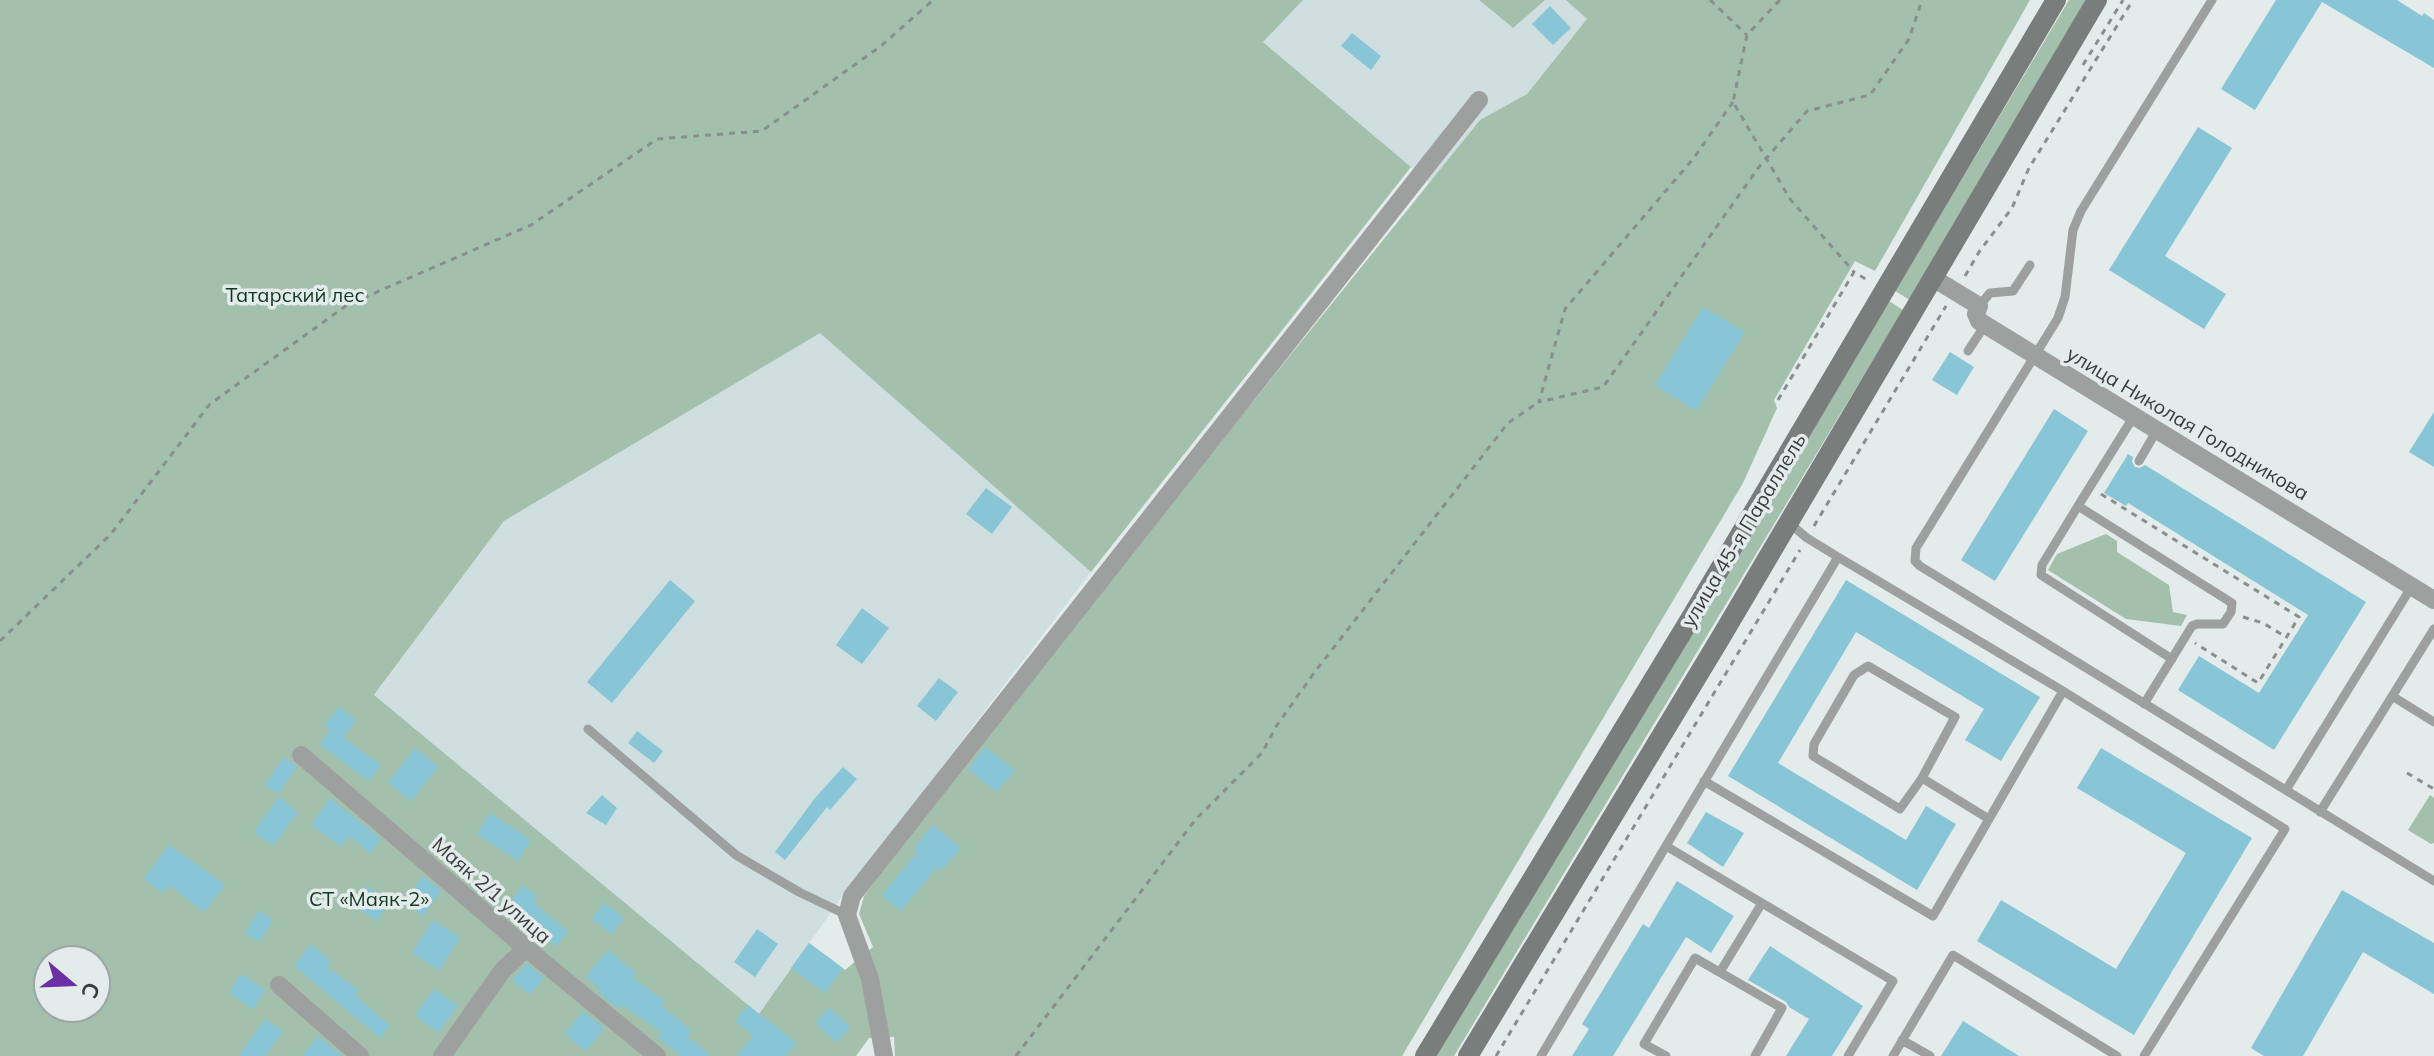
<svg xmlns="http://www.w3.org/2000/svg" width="2434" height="1056" font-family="Mulish,sans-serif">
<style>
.built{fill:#cfdfdf}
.green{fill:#a2c0ac;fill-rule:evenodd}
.building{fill:#87c5d7}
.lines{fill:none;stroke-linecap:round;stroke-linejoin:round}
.path{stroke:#898e8e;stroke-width:3;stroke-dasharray:6 6;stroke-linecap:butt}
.service{stroke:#9ea09f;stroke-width:9}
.minor{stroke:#9ea09f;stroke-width:18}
.secondary{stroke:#797d7c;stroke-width:20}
.labels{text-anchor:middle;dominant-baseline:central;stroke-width:7;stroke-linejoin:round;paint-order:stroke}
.park-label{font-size:20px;fill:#113823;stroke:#e4ebeb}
.street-label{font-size:20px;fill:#3a3c3c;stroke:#e4ebeb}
</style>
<rect width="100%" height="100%" fill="#e4ebeb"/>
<path class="built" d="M1303,0H1479L1513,28L1545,0H1566L1588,19L1527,94L1480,120L1430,183L1263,42Z
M820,332L1091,572L839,901L759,1014L374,696L504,521Z"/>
<path class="green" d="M0,0H1303L1263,42L1411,167L1091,572L820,333L504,521L374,695L759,1014L809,943L845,970L873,947L859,914L864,896L904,840L1175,498L1480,120L1527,94L1587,19L1566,0H2030L1875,271L1855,261L1774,400L1777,408L1743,483L1402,1056H895L894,1037L869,1038L856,1056H0ZM48,960H96V1008H48Z
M1479,0H1545L1513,28Z
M2069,0H2089L1910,300L1895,291Z
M1889,301L1903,310L1454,1056H1435Z
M2106,534L2117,541V552L2169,585L2173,612L2187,615L2181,626L2126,619L2048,570L2057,554Z
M2430,795L2434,798V843L2431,844L2408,830Z"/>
<path class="building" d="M2276,0H2397L2422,16L2424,13L2434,20V68L2322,2L2255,110L2221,89Z
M1550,6L1571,28L1553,45L1532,24Z
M1352,33L1381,56L1371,70L1341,46Z
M2198,127L2232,148L2165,256L2226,294L2204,329L2109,270Z
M1703,307L1745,332L1696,411L1655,385Z
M1950,352L1974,367L1957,395L1932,380Z
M2054,409L2088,431L1995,581L1961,560Z
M2434,412V467L2409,452Z
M2128,454L2133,457L2132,462L2135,467L2140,468L2145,465L2150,468L2366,602L2274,750L2178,690L2199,656L2259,693L2308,615L2128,503L2126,506L2104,493Z
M986,488L1012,507L992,534L966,514Z
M670,580L695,601L612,703L587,682Z
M1846,580L2040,697L2001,761L1965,740L1984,709L1856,632L1778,763L1906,840L1926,806L1956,824L1917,890L1728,776Z
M862,608L889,628L862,664L836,645Z
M939,678L958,692L936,721L917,706Z
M339,707L356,720L343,737L381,765L369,781L320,745L330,730L325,725Z
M637,731L663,751L654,763L628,743Z
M985,747L1015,770L997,792L968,769Z
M415,748L438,767L411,801L388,783Z
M2101,748L2252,838L2134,1035L1977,941L2001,900L2116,969L2186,853L2077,788Z
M284,757L297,767L278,794L265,785Z
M843,767L857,779L830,810L827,807L785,860L775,852L815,798Z
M602,795L617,808L606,825L586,813Z
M279,797L298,812L273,846L254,832Z
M330,798L381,839L370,853L349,836L341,847L311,825Z
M1706,812L1744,833L1723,867L1687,843Z
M490,813L531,840L518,861L477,834Z
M933,825L961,848L941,871L937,867L901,911L882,895L918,851L914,848Z
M169,845L225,885L204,912L169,885L163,893L144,879Z
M423,876L441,891L423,916L404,903Z
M1677,881L1734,916L1711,953L1686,937L1613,1056H1572L1589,1029L1582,1024L1643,924L1649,928Z
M522,885L537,896L533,902L568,932L556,946L537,930L540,927L509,904Z
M367,886L390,901L377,921L354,906Z
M2342,890L2434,943V994L2363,952L2303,1056H2264L2251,1048Z
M604,903L624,918L612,934L592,919Z
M259,911L273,920L259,942L245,933Z
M433,920L460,938L439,970L412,953Z
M757,929L778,944L755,977L734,962Z
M809,943L843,968L825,993L791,968Z
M311,945L331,961L327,967L359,991L356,996L390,1026L380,1038L294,966Z
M1770,946L1863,1006L1832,1056H1786L1809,1019L1789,1007L1786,1002L1748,980Z
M608,950L637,974L633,978L665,1001L662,1006L692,1031L687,1036L711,1056H681L658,1038L662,1033L622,1005L619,1009L598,992L600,989L586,977Z
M527,964L544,978L530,995L512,980Z
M241,974L266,990L253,1009L229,993Z
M434,989L458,1006L438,1033L415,1015Z
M748,1005L796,1043L786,1056H737L753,1035L735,1022Z
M829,1008L850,1027L836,1042L815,1023Z
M583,1011L604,1028L586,1051L565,1034Z
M265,1019L283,1031L265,1056H239Z
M1963,1021L2019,1056H1941Z
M318,1036L342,1056H302Z"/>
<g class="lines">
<path class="path" d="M1710,0L1747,35
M1780,0L1747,35L1733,102L1790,199L1854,272
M2083,65L2123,0
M1733,102L1693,159L1565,309L1539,402L1603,387L1759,167L1807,111L1870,95L1909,39L1922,0
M1965,276L1979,252L2012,208L2029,168L2133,0
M1778,400L1854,272L1869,281
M2101,494L2299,617L2258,683L2195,643
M1814,526L1946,306
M2243,617L2263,623L2286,637
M0,641L111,534L210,404L347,305L531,225L657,139L762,131L881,46L933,0
M2407,773L2434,789
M1016,1056L1196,819L1262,753L1277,725L1314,673L1508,423L1539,402
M1496,1056L1800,550"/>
<path class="service" d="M2212,0L2081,211L2073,230L2065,297L2058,318L1916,548L1915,561L1920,566L2434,881
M1979,306L1990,293L2013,291L2030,265
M1968,351L1985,325
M2139,461L2157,430
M2078,506L2134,416
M2063,691L2285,829L2144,1056
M2392,696L2434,722
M2144,704L2192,626L2197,624H2223L2231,612L2232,603L2078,506L2042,565L2041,575L2172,659
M588,729L736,855L799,892L847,915
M1922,778L1955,717L1868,666L1854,675L1814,744L1813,756L1900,809L1922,778L1989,819
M1704,781L1933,916L2063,691L1838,557
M2286,790L2412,586
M2320,812L2434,629
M1666,846L1893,981L1848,1056
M1720,972L1762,903
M1902,1040L1930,1056
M1541,1056L1838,557L1807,538L1789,523
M1666,1056L1644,1044L1695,958L1782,1008L1755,1056
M1893,1056L1953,955L2117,1056"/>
<path class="minor" d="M1933,278L1979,306L1976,314L1979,321L2434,600
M301,755L526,948L657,1056
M279,985L360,1056
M442,1056L502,971L526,948
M884,1056L870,979L847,915L852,896L1479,100"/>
<path class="secondary" d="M1425,1056L1692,616L2056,0
M1468,1056L1721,637L2097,0"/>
</g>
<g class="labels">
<g class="park-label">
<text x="295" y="294">Татарский лес</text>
<text x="369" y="898">СТ «Маяк-2»</text>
</g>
<g class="street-label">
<text transform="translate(2188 423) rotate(31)">улица Николая Голодникова</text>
<text transform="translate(1743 530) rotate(-59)">улица 45-я Параллель</text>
<text transform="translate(492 890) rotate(41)">Маяк 2/1 улица</text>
</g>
</g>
<g transform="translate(72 984) rotate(109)"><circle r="38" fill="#e4ebeb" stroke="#a0a5a5" stroke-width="2"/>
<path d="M0-6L14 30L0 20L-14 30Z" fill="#6c30a6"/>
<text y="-12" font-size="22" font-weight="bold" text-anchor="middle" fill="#3a3c3c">С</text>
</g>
</svg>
